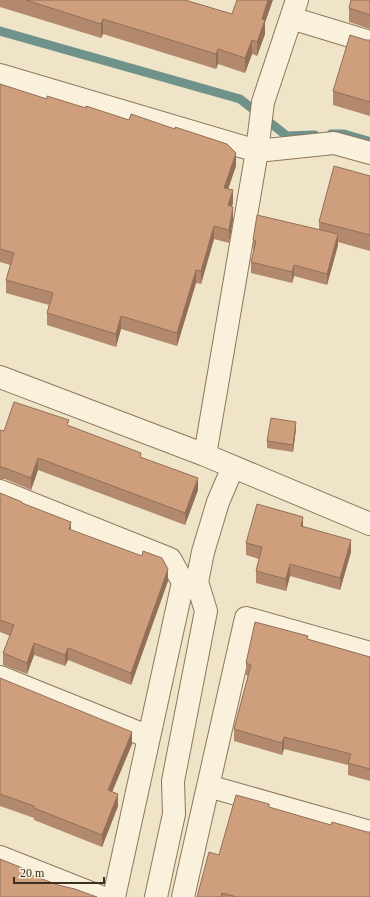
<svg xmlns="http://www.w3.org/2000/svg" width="370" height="897" font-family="Georgia,serif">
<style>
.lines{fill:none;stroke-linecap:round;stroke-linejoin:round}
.stream{stroke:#6f938a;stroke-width:9}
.minor-casing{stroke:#8d765c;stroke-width:24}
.minor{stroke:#faf1dc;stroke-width:22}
.wall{fill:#b2896c}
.shaded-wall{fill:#916f58}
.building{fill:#cf9f7d;stroke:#916f58}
</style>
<rect width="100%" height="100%" fill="#f0e4c8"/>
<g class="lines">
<path class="stream" d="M0,31L240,99L287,136L315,135
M331,134H344L368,141"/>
<g class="minor-casing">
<path id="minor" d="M291,18L370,42
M0,75L257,151L334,143L370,153
M0,377L205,455L370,524
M205,455L257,151L263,102L297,0
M0,491L170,559L183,582L114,897
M0,677L149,737
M208,786L370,832
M0,857L101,897
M156,897L174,814L173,781L206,611L197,582L203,552L218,502L233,467
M183,897L246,618L370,653"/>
</g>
<use href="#minor" class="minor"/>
</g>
<path class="wall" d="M0,0H185L232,14L265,23V34L257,56L252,54L245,73L218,64L216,69L103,34L101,38L0,7Z
M370,0V29L349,22V8Z
M366,40H370V116L333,105V91Z
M0,84L236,166L228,189L233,203L232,206L233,220L229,243L214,239L201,284L196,283L177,346L121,329L116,347L47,325V313L49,305L6,293V280L10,265L0,262Z
M370,176V251L338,242V245L327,285L294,276L292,283L251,273V262L254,251H253V240L319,230V222Z
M69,426L141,457L198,490L185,525L38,470L31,490L5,479H0V430L4,431Z
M296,429L293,452L267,448V441Z
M0,493L22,503L71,530L168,581L131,685L68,660L65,666L34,655L27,674L3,665V653L10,636L0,632Z
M303,527L351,552L340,590L290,576L286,591L256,583V571L259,559L246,555V543Z
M308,639L370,657V781L348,775V765L284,749L282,755L234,741V729L248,676L246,675V663Z
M0,678L132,744L112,792L118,806L102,847L34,820V818L0,806Z
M269,808L370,897H197L219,855Z"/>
<path class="shaded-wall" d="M268,0H273L265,23V34L257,56V42L262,19Z
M103,19V34L101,38V24Z
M252,40V54L245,73V58Z
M218,49V64L216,69V54Z
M236,153V166L224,201V188Z
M233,190V203L228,218V205Z
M233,207V220L229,243V230Z
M214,226V239L201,284V271Z
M338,234V245L327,285V274Z
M294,265V276L292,283V272Z
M196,270V283L177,346V333Z
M121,316V329L116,347V334Z
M296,422V429L293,452V445Z
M38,458V470L31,490V478Z
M198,478V490L185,525V513Z
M303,517V529L301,526Z
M71,522V534L69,529Z
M351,540V552L340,590V578Z
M290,564V576L286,591V579Z
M168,569V581L131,685V673Z
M34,643V655L27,674V663Z
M68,648V660L65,666V655Z
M132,732V744L108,802V790Z
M284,737V749L282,755V743Z
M118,794V806L102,847V835Z"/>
<path class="building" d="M26,0H185L232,14L237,0H268L262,19L265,20L257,42L252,40L245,58L218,49L216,54L103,19L101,24Z
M351,0H370V15L349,8Z
M350,35L366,40H370V102L333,91Z
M0,84L47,99V96L86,108V106L129,120L131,114L175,129V127L227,144L236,153L224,188L233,190L228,205L233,207L229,230L214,226L201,271L196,270L177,333L121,316L116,334L47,313L53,293L6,280L14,253L0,249Z
M334,166L370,176V235L319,222Z
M257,215L338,234L327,274L294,265L292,272L251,262L256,241L253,240Z
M14,402L69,420L67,425L141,453L140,457L198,478L185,513L38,458L31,478L5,468L0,467V430L4,431Z
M271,418L296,422L293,445L267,441Z
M0,493L22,502V503L71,522L69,529L142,556L143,551L162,558L168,569L131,673L68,648L65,655L34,643L27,663L3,653L14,625L0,620Z
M257,504L303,517L301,526L351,540L340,578L290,564L286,579L256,571L262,547L246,543Z
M255,622L308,636L307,639L370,657V769L348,763L351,754L284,737L282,743L234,729L251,665L246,663Z
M0,678L132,732L108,790L118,794L102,835L34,808V806L0,794Z
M236,795L269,804V807L331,825L332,822L367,832H370V897H237L222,893L221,897H197L209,852L219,855Z
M0,859L30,871L29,874L58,885L75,889L97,897H0Z"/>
<path d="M14 877v6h90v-6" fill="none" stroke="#3d2e20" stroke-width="2"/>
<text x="20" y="877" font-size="12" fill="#3d2e20" stroke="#f7eed8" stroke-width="3" paint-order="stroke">20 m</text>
</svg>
